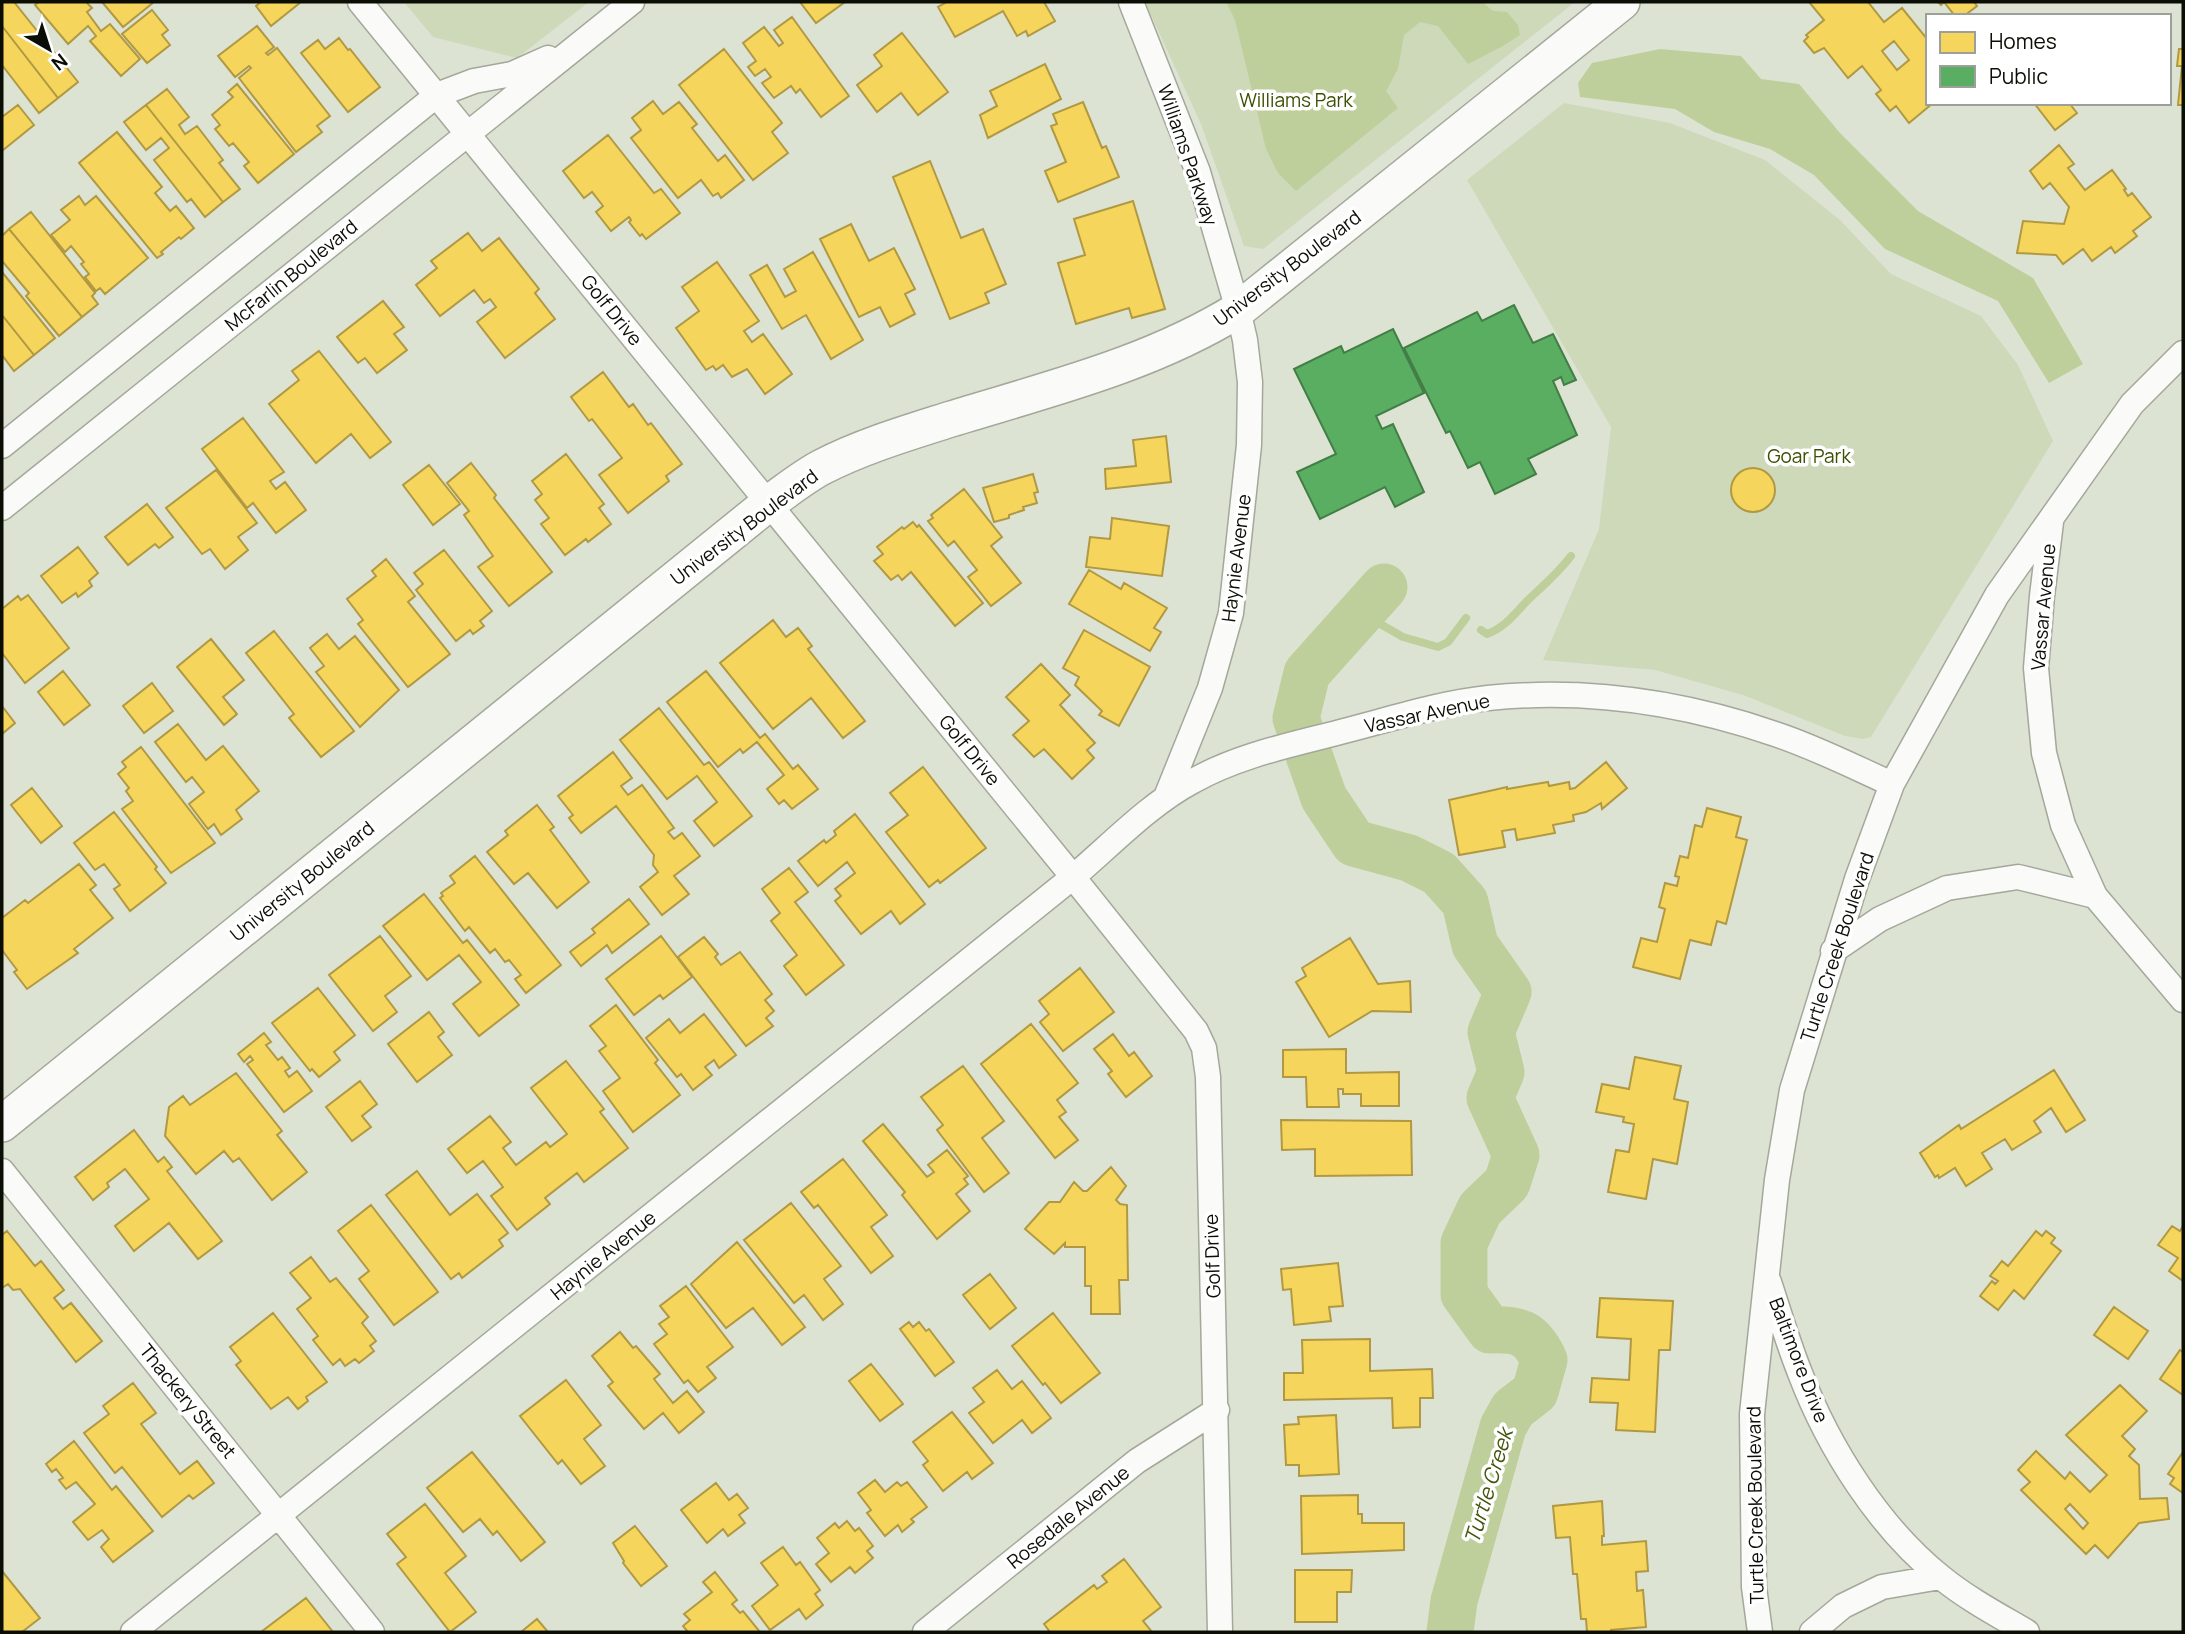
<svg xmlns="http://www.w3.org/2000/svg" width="2185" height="1634" font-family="Manrope,sans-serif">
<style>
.green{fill:#ced9b9}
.water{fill:#becf9c}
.homes{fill:#f6d55c;stroke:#b09942;stroke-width:2;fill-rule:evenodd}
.public{fill:#5aae61;stroke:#427e45;stroke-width:2}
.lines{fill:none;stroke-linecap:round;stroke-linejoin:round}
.stream{stroke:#becf9c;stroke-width:8}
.river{stroke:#becf9c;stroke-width:47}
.street-casing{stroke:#a3a89b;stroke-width:27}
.secondary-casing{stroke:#a3a89b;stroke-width:38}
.street{stroke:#fafbf8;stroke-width:24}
.secondary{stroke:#fafbf8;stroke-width:35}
.labels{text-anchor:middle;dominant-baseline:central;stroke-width:7;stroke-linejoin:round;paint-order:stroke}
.park-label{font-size:19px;fill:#3d4f02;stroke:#fff}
.street-label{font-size:19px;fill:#0b0e05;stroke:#fff}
.water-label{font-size:21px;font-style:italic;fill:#43550c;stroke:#fff}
</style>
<rect width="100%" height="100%" fill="#dde3d2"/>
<path class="green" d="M404,2H589L517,58L433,37Z
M1145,2H1575L1263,249L1244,246L1201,124Z
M1564,103L1670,123L1765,160L1840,220L1891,274L1981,316L2018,365L2053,441L1871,737L1863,739L1845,736L1743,695L1655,670L1543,660L1599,529L1611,427L1467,180Z"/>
<path class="water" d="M1226,2H1482L1493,11L1507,12L1518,25L1520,35L1503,46L1468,64L1438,26L1420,22L1404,35L1398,69L1386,91L1398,108L1296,191L1278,173L1266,149L1235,20Z
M1660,49L1741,56L1761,79L1799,84L1840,133L1918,211L2033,278L2083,364L2049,383L1998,301L1885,249L1814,175L1770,149L1714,132L1675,109L1580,97L1578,83L1592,63Z"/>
<path class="homes" d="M2,2H14L78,82L58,98L2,26Z
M39,2H86L92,8L87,12L101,31L110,24L140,59L121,76L90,41L96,36L88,26L68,44L35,5Z
M102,2H154L123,27Z
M261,2H301L271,26L256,6Z
M800,2H845L816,23Z
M947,2H1044L1055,21L1028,36L1026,31L1017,36L1003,11L955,37L938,7Z
M1809,2H1868L1884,22L1902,8L1928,40V103H1933L1909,123L1896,106L1890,111L1876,94L1881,90L1862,66L1848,78L1824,48L1814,53L1804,41L1808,37L1806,35L1824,20ZM1894,41L1909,60L1897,70L1882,51Z
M1938,2H1974L1977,6L1964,16H1955L1944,2L1941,5Z
M152,10L168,30L162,35L170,45L147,63L122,34Z
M792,17L849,96L821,117L800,89L796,93L791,86L774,98L762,83L771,77L765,69L755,76L748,67L756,61L743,43L764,27L779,46L783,43L774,30Z
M2,26L58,98L39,113L2,65Z
M257,26L274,47L266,53L268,55L277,48L330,116L317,126L322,132L296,152L239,78L251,68L249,66L235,77L218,56Z
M902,33L948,92L918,115L901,93L877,112L857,85L882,66L874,55Z
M339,38L348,50L350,49L380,87L348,112L301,53L318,40L325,49Z
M724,49L782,123L772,132L788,153L753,180L679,85Z
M2179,49H2183V105H2178L2182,66H2177Z
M1045,64L1061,99L988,138L980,115L997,106L990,91Z
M237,84L294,154L258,183L244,166L249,162L233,143L229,146L215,129L220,125L212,115L233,97L228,92Z
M167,89L189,117L179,125L185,134L197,126L223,160L219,163L240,189L223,202L146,105Z
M653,101L663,114L679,102L697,124L692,128L718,161L725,155L744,180L721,198L718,193L713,196L701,180L678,198L631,138L641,130L632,118Z
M1083,102L1102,148L1106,146L1119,177L1058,202L1045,171L1066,162L1051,126L1057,124L1053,114Z
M2034,103H2069L2077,113L2055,130Z
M18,105L34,125L2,151V117Z
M146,105L223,202L205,217L191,199L187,202L154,160L169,148L161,138L146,150L124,122Z
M117,132L162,187L155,193L170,211L176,206L194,228L181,239L179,237L161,252L163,254L157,258L79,163Z
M608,135L654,193L661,189L680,213L646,239L642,234L640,236L629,222L631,220L629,217L611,231L596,212L603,206L592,192L584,198L563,171Z
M2059,145L2074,164L2068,168L2085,190L2112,170L2126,189L2124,190L2128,196L2132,193L2151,217L2133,231L2137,236L2115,253L2111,247L2092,261L2083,249L2063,264L2056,255L2017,253L2023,221L2064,224L2069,207L2050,183L2043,189L2030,171Z
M930,161L961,238L983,229L1006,284L985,293L989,303L950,319L893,177Z
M79,196L85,205L96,196L148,258L105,294L100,288L96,291L85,277L89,274L81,264L84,262L71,246L65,252L51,235L70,220L61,210Z
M1133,201L1165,309L1132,318L1129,308L1076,324L1058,263L1085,255L1074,219Z
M31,212L95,293L92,296L98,304L82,317L9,229Z
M851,224L869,261L894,248L915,289L905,294L915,314L890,327L880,307L859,317L820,239Z
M9,229L82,317L59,336L26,296L29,293L2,261V236Z
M468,233L482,251L499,238L539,289L535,293L555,319L505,358L477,322L496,307L490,299L484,303L474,290L440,316L416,285L437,268L431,261Z
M813,252L863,340L831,359L806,315L782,329L750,275L767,265L785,297L796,291L784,269Z
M717,262L759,321L744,331L752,342L763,334L792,374L765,394L747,369L732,377L723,365L716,370L713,366L706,370L676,328L699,311L682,287Z
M2,272L55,338L34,355L2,315Z
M383,301L404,327L394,334L407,350L377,373L365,358L358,363L337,337Z
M2,315L34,355L14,371L2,355Z
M319,351L391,442L370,458L351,434L316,463L269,404L299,380L292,371Z
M603,372L629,407L633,404L648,425L651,423L682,464L666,476L669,481L628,513L599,475L622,458L592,419L589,421L571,397Z
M243,418L284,472L270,481L276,489L285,482L306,510L276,533L253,503L247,508L202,449Z
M1166,436L1171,482L1106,489L1105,469L1136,466L1133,440Z
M566,454L604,504L599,508L611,524L588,542L586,539L565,555L541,524L549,518L535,500L542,494L532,481Z
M471,463L496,495L494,498L552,572L509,606L478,567L493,556L464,515L469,511L447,483Z
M429,465L460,504L433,525L403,485Z
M1731 490a22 22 0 1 1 44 0a22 22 0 1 1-44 0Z
M216,470L257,523L238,537L248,550L225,569L210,549L202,554L166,508Z
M1033,474L1038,492L1034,493L1037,503L1023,507L1024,510L1009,515V518L994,522L983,488Z
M964,489L1002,537L991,546L1021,583L991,606L968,577L977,570L954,541L948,546L928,521L933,518L931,515Z
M147,504L173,537L159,548L155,544L128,565L105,537Z
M1112,518L1169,526L1162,576L1086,567L1090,537L1110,539Z
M913,522L917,527L919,525L983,603L955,626L911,572L902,580L898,575L891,580L874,561L883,554L877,547L902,527L904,529Z
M78,547L98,573L89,581L92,586L78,597L76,593L62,603L41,576Z
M444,550L492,611L480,621L484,626L473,634L470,630L456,641L416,590L423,584L414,573Z
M386,559L415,596L408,602L450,654L408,687L358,624L363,620L347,599L376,576L372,571Z
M1089,570L1121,589L1124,583L1167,608L1154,628L1161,632L1150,651L1069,604Z
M28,595L69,648L25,683L2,653V609L18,596L21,600Z
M773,620L786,637L798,628L812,646L808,649L865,721L843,738L811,698L773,729L720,663Z
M1084,630L1150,667L1119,726L1099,715L1102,711L1075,685L1079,677L1063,668Z
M274,631L354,731L321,757L289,718L294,714L246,653Z
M327,634L339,649L355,636L399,690L360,727L316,672L324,666L310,648Z
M211,639L244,680L223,697L237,714L224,725L177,667Z
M1041,664L1070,695L1060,705L1095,743L1087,750L1094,758L1072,779L1044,749L1034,757L1013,735L1029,721L1006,697Z
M63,671L90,705L64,725L38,692Z
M706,671L760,738L765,734L793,769L798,765L818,789L792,809L784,800L779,804L767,789L784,775L757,742L743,753L740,749L718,767L667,702Z
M152,683L173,711L144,733L123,706Z
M2,706L15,723L2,734Z
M659,708L704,765L709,762L752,816L714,846L694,821L717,802L697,776L667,799L620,740Z
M178,724L206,760L223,746L259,791L236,810L242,819L221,835L214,824L208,829L189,804L204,792L192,777L186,782L155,742Z
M141,747L215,843L171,873L122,809L133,801L126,791L129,788L118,774L126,767L122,762Z
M613,752L632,778L621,786L628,795L642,785L674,828L668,832L674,839L682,833L700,856L674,876L689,894L662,915L640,887L658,872L653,865L654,855L616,806L581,833L569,818L573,815L558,796Z
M1606,762L1627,788L1602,809L1601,803L1586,812L1573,815L1574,821L1553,825L1555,833L1517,840L1515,829L1502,831L1505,847L1459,855L1449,800L1507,787V789L1548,782L1549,786L1569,782L1570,789L1575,788Z
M923,767L986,848L940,883L938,880L929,887L886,832L908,815L890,793Z
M32,788L62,826L41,843L11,805Z
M537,805L554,827L550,830L589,882L557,908L528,873L514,884L487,852L508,835L505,831Z
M1707,808L1741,817L1736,837L1747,840L1726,924L1717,921L1711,945L1690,940L1680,979L1633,967L1641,938L1657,942L1665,909L1659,907L1665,883L1677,886L1679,877L1675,876L1680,856L1688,858L1695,825L1702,827Z
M114,812L157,867L155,869L166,883L130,911L114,889L120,885L104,864L95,870L74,843Z
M855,814L925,904L900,924L891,911L861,934L835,901L841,896L835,889L855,873L847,862L818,886L798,861L824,840L826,843L836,835L834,831Z
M475,856L561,965L526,993L515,979L521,975L509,960L505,962L495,949L490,953L469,927L465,931L440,898L443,896L441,893L455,883L450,876Z
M79,864L96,885L90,890L113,918L74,949L78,953L27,989L14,972L17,970L2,950V918L25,900L28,903Z
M789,868L808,892L795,902L844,965L806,995L784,966L797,955L771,921L780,913L762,889Z
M424,894L463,943L467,940L519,1005L479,1036L453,1004L481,982L459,955L427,980L383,926Z
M629,899L649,924L612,953L607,945L581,966L570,952L595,933L592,929Z
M380,936L411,976L385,996L397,1012L373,1031L329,975Z
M661,936L692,977L663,999L660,995L634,1015L606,979Z
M704,937L718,954L715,957L721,965L740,952L772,994L765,1000L774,1011L766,1018L773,1026L746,1046L678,957Z
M1350,938L1378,984L1410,981L1411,1012L1372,1011L1329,1037L1296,982L1306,976L1302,968Z
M1080,968L1114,1012L1063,1051L1040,1022L1049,1014L1039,1001Z
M318,988L355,1035L334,1052L340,1060L319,1077L312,1069L310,1071L272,1023Z
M616,1005L658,1060L655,1063L680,1095L633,1132L603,1091L620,1078L599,1051L606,1046L590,1026Z
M429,1012L444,1032L438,1037L452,1055L417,1082L388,1044Z
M704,1014L736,1055L719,1068L714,1060L705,1067L712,1075L693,1090L681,1074L677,1077L646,1038L669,1019L680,1033Z
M1031,1024L1078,1083L1057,1100L1066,1112L1059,1117L1078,1140L1055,1158L981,1064Z
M264,1033L271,1042L266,1045L278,1060L282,1057L290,1068L285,1071L289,1077L297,1071L312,1091L284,1112L247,1064L253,1060L250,1056L244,1062L238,1054Z
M1113,1034L1129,1056L1134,1052L1152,1076L1126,1097L1108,1074L1112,1071L1094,1049Z
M1346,1049V1073L1399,1072V1106H1361V1094H1343V1089H1338L1339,1107H1307L1306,1077H1283V1050Z
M1635,1057L1681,1066L1674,1099L1688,1102L1677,1164L1653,1159L1646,1199L1608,1192L1616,1150L1629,1152L1634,1124L1623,1122L1624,1117L1596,1112L1602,1084L1629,1089Z
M566,1061L604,1109L600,1112L628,1148L584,1182L577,1173L545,1198L550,1204L517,1230L491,1196L503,1187L483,1161L467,1173L448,1149L490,1116L511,1142L503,1148L516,1165L546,1142L550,1147L567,1134L531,1088Z
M963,1066L1004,1121L982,1138L1009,1173L984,1192L937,1130L943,1125L921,1097Z
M2054,1070L2085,1120L2066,1132L2051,1108L2034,1121L2041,1132L2012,1150L2005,1139L1982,1153L1992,1169L1966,1186L1955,1168L1939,1178L1938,1175L1935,1177L1920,1153L1959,1125L1961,1129Z
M236,1073L282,1131L277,1135L307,1172L272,1200L239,1158L233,1162L224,1151L196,1174L165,1136L169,1107L183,1096L190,1105Z
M360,1081L377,1104L362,1116L371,1127L352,1141L326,1107Z
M1281,1120L1411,1121L1412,1175L1315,1176V1149L1282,1150Z
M883,1124L927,1177L934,1172L928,1165L947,1150L968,1176L964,1179L968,1184L956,1194L970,1211L937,1239L902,1195L905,1192L863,1141Z
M134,1130L158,1162L164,1157L172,1167L167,1171L222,1241L198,1259L169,1223L134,1251L115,1226L149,1199L125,1169L107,1183L109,1187L93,1200L75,1177Z
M843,1159L887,1215L871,1227L893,1256L871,1273L818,1205L814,1208L801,1192Z
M1111,1167L1126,1186L1116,1200L1120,1204L1127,1205L1128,1280H1119L1120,1314H1091V1286H1085V1247H1065V1243L1054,1254L1025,1229L1049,1202H1060L1074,1182L1083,1191H1087Z
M417,1171L450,1215L477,1194L508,1233L499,1240L503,1246L462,1278L459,1273L451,1279L386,1195Z
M791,1203L841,1266L824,1279L843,1304L823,1320L804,1295L794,1303L744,1240Z
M371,1205L438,1292L394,1325L359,1279L369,1271L338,1231Z
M2172,1226L2180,1231L2183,1226V1281L2169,1271L2178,1258L2158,1245Z
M7,1231L35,1266L41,1261L64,1290L54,1298L63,1309L71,1303L102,1341L76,1362L20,1289L13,1290L8,1284L2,1288V1235Z
M2036,1231L2042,1236L2046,1231L2055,1238L2051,1243L2061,1251L2024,1299L2014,1290L1998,1310L1980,1296L1992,1281L1995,1284L1998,1281L1990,1276L2002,1261L2008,1266Z
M737,1242L805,1327L782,1345L753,1308L726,1328L691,1284Z
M311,1257L330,1282L336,1278L368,1317L362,1323L376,1341L370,1346L374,1351L359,1363L355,1359L345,1366L340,1359L333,1365L313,1340L318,1336L297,1309L311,1298L290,1273Z
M1338,1263L1343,1306L1329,1307L1331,1321L1294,1325L1291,1289L1283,1290L1281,1269Z
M990,1274L1016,1308L990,1329L963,1295Z
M686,1286L733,1347L707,1367L716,1378L698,1392L688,1380L684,1383L654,1344L667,1334L659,1324L669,1317L660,1306Z
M1600,1298L1673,1301L1670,1350H1659L1655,1432L1616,1430L1618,1403L1590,1402L1592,1378L1629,1380L1631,1339L1597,1337Z
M2114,1307L2148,1331L2128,1359L2094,1335Z
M273,1313L327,1382L306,1397L308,1401L298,1409L288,1397L271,1409L236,1365L241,1361L230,1347Z
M1053,1313L1100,1373L1061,1403L1045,1383L1043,1385L1012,1346Z
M909,1322L913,1327L919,1322L926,1331L929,1329L954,1362L935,1376L900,1329Z
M620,1332L633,1348L636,1346L660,1374L654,1379L673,1403L687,1391L704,1412L679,1433L663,1413L644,1429L608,1386L613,1382L592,1356Z
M1370,1339V1371L1432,1369L1433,1398H1420V1427L1393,1428L1392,1398L1284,1400V1373H1303L1302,1340Z
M2180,1350L2183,1352V1395L2160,1379Z
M871,1364L903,1404L880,1421L849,1381Z
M997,1370L1012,1389L1022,1381L1051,1418L1032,1433L1022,1420L993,1443L969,1413L984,1402L973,1388Z
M566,1380L601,1425L584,1439L605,1466L581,1484L562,1460L558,1464L520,1416Z
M133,1383L156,1413L141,1424L180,1474L197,1461L214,1483L193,1499L189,1495L162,1517L122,1467L115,1473L84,1433L109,1414L103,1406Z
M2120,1385L2147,1411L2122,1436L2135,1449L2129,1456L2139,1465L2140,1499L2167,1498L2169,1519L2139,1523L2108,1558L2095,1545L2086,1554L2021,1490L2030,1482L2018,1470L2036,1451L2065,1479L2070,1472L2090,1492L2107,1475L2066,1435ZM2070,1504L2088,1523L2083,1529L2065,1509Z
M952,1412L993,1463L972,1479L967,1472L943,1491L923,1465L928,1461L913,1442Z
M1336,1415L1339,1474L1299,1476V1465H1286L1284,1425L1299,1424L1298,1417Z
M74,1441L112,1490L116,1486L153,1531L113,1562L101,1547L109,1539L102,1530L88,1540L73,1522L95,1504L76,1482L66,1489L59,1480L63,1478L56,1469L52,1472L46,1464Z
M472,1452L545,1542L521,1561L497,1531L493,1535L480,1519L463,1532L427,1488Z
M2183,1452V1493L2170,1484L2174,1478L2168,1474Z
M875,1480L885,1492L897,1482L901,1486L907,1482L927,1507L911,1519L914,1522L902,1532L898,1525L885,1536L867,1513L871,1510L858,1493Z
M716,1483L729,1500L737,1494L748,1508L739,1515L745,1523L728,1536L723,1529L707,1543L681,1510Z
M1358,1495V1514H1362V1523H1404V1550L1302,1554L1301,1496Z
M1602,1501L1604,1536H1602V1545L1646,1541L1648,1571L1636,1572L1637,1591L1643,1590L1646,1627L1611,1630V1632H1587L1586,1619H1581L1577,1574H1573L1570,1537L1556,1538L1553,1506Z
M425,1504L466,1556L445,1573L476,1612L450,1632L397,1564L406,1557L387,1534Z
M847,1521L855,1531L859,1528L873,1546L867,1551L873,1558L855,1573L850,1567L831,1582L816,1564L829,1553L817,1538L835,1523L839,1528Z
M635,1526L667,1566L641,1586L623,1563L624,1561L613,1543Z
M783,1547L796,1565L800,1562L820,1590L815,1594L823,1605L806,1619L799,1609L770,1630L752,1606L778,1585L761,1563Z
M1124,1559L1161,1607L1143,1621L1152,1632H1050L1044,1624L1094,1585L1097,1589L1107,1582L1102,1576Z
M1295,1570H1352L1351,1592H1337V1622H1295Z
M2,1571L40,1618L22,1632H2Z
M715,1572L737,1600L732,1604L740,1613L743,1611L760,1632H688L683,1626L690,1620L684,1614L712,1592L703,1582Z
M306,1598L333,1632H261Z
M537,1619L548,1632H521Z"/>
<path class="public" d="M1514,305L1533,343L1553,334L1576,380L1564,385L1561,377L1553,381L1577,435L1528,459L1536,474L1495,494L1480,462L1468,468L1450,431L1446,433L1404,348L1477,312L1482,321Z
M1393,329L1424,393L1376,416L1382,429L1393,424L1424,492L1395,507L1385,487L1320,519L1297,472L1336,454L1294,369L1341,346L1344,353Z"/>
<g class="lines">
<path class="stream" d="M1361,613L1403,637L1438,647L1448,642L1466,618
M1481,630L1487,634C1506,627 1515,613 1529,599C1544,585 1558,573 1571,556"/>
<path class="river" d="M1384,587L1307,673L1296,718L1324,798L1354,843L1409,858L1439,873L1465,902L1475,945L1508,992L1491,1032L1501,1072L1490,1098L1516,1155L1507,1183L1480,1209L1464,1243V1294L1490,1330C1519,1329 1531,1332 1544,1360L1535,1392L1513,1409L1503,1427L1454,1601L1450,1632"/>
<g class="street-casing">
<path id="street" d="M360,2L1073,877L1196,1031L1204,1048L1208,1077L1220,1632
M1131,2L1198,172L1238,310L1245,340L1250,382L1249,445L1231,613L1210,688L1166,797
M2,446L437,95L474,81L512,74L548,58
M2,508L632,2
M2051,522L2042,596L2036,668L2044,753L2063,825L2095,896L2183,1000
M1833,951L1880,919L1947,888L2018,877L2095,896
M2,1171L372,1632
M1769,1282C1779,1312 1788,1343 1800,1373C1828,1447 1879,1528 1942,1578C1968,1599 1998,1615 2027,1632
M133,1632L1073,877C1111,845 1148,805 1193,781C1241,754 1296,744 1348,730C1394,718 1441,703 1488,698C1586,688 1682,702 1775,734C1815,747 1854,767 1892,784
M925,1632L1137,1461L1217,1410
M1760,1632L1754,1587L1752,1414L1777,1180L1792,1090L1857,879L1892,784L1997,595L2132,404L2183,353
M1812,1632L1843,1606L1882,1587L1940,1577"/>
</g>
<g class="secondary-casing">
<path id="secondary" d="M2,1124L769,503C786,491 803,477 822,467C863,446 907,433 951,419C1049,389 1151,364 1238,310L1622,2"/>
</g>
<use href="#street" class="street"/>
<use href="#secondary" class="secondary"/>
</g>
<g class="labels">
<g class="park-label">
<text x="1296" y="100">Williams Park</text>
<text x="1809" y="456">Goar Park</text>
</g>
<g class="street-label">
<text transform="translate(1188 155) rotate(71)">Williams Parkway</text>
<text transform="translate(1287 268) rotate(-37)">University Boulevard</text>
<text transform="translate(291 275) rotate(-39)">McFarlin Boulevard</text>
<text transform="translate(612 310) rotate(51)">Golf Drive</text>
<text transform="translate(744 527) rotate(-37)">University Boulevard</text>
<text transform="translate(1236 558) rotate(-83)">Haynie Avenue</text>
<text transform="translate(2043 607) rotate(-85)">Vassar Avenue</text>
<text transform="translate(1427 713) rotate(-12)">Vassar Avenue</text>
<text transform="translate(970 750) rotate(51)">Golf Drive</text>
<text transform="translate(302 881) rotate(-39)">University Boulevard</text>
<text transform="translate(1837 947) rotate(-72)">Turtle Creek Boulevard</text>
<text transform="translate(603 1255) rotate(-39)">Haynie Avenue</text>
<text transform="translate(1212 1256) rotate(-92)">Golf Drive</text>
<text transform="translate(1799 1360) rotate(69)">Baltimore Drive</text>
<text transform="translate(188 1401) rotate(51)">Thackery Street</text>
<text transform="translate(1755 1505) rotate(-91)">Turtle Creek Boulevard</text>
<text transform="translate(1068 1517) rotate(-39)">Rosedale Avenue</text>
</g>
<g class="water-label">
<text transform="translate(1488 1486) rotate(-73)">Turtle Creek</text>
</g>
</g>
<rect width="2185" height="1634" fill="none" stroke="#0b0e05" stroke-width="7"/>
<rect x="1926" y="14" width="245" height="91" fill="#ffffff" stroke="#9d9f9b" stroke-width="2"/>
<rect x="1940" y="32" width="35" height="21" fill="#f6d55c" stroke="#9d9f9b" stroke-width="2"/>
<text x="1989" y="49" font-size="21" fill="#0b0e05">Homes</text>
<rect x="1940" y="66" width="35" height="21" fill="#5aae61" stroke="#9d9f9b" stroke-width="2"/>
<text x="1989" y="84" font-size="21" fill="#0b0e05">Public</text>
<g transform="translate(49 49) rotate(141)" stroke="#ffffff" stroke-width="5" paint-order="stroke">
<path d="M0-5L12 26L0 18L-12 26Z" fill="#0b0e05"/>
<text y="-10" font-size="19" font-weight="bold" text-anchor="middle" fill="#0b0e05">N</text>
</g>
</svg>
